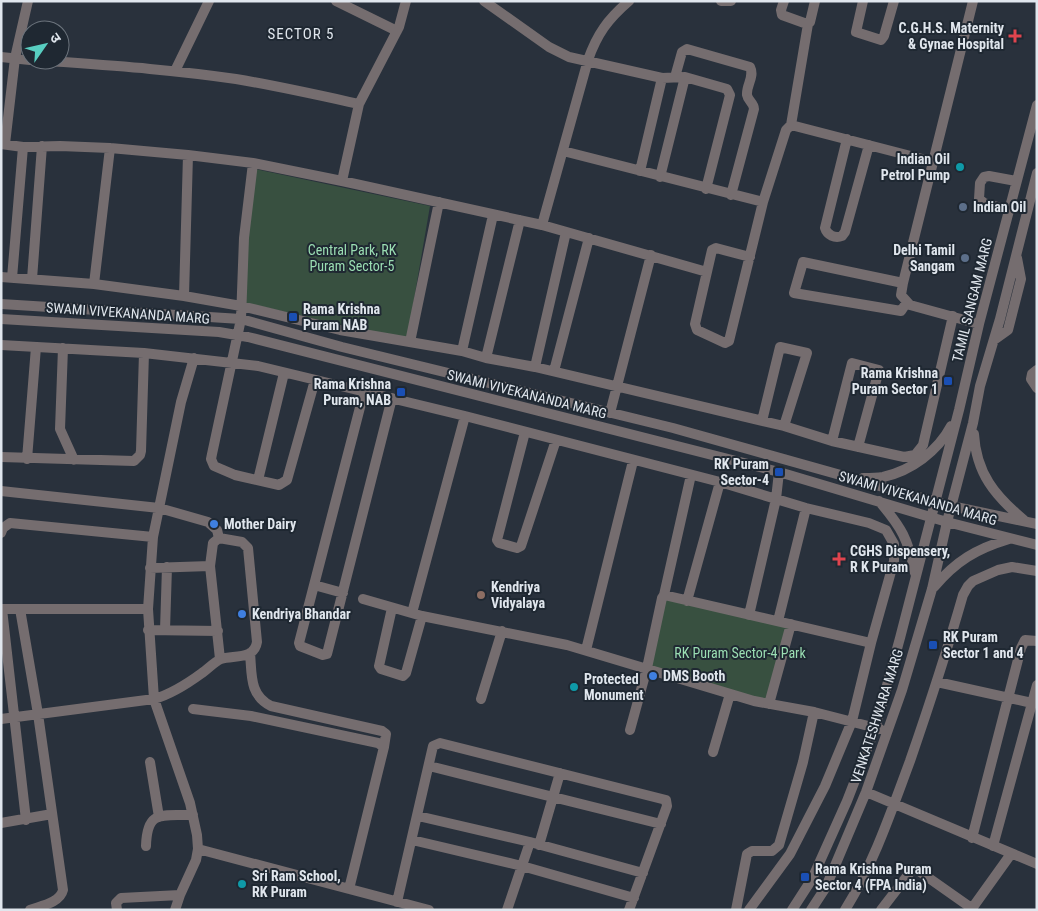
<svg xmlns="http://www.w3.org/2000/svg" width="1038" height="911" font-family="'Roboto Condensed','Noto Sans Devanagari',sans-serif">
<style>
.green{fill:#385040}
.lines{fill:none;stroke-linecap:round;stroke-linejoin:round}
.minor{stroke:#756d6f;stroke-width:10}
.health-dot{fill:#e0444e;stroke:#1f2832;stroke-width:2}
.culture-dot{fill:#0f9aa8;stroke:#1f2832;stroke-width:2}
.service-dot{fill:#5c6f8a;stroke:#1f2832;stroke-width:2}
.transit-dot{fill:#1a4fb4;stroke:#1f2832;stroke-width:2}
.shop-dot{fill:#3f7fe0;stroke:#1f2832;stroke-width:2}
.education-dot{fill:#8d6e63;stroke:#1f2832;stroke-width:2}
.labels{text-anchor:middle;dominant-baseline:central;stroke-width:4;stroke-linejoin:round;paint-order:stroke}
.poi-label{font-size:14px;font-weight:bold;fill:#e0e6ed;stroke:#1f2832;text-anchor:start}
.park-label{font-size:14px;fill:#9bdeb3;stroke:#1f2832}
.street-label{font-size:14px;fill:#e0e6ed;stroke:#1f2832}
.neighbourhood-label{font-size:15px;letter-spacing:1px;fill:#e0e6ed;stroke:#1f2832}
</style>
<rect width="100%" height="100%" fill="#29313c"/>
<path class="green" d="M255,169L430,206L407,340L242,302Z
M664,595L791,624L769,704L648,665Z"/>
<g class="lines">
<path class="minor" d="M336,1L397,31
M484,1L549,47L569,57L662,78L685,77L727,89L730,95L706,189
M721,1H731
M784,1L781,10L782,15L807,24L810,22L815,1
M863,1L856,32L881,40L884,36L894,1
M973,1L903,283L901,295L910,305L979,324
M1,57L30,60
M35,60C102,65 169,69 236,79C278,86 318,95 359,104
M175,71L209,1
M675,77L682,52L687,49L750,67C755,77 746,85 747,95C748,101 754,103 754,109L731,195
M791,125L808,24
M847,139L825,228C827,235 835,239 842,236L845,232L869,145
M1,144L23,147L60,146L110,148L188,155L253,163L342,181L542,225L707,272
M5,144L15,58L28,1
M563,151L763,202
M253,163L244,238L241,319L212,454L211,459L214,466L235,475L279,485L287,480L315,380
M640,171L662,78
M660,177L685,77
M342,181L359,104L399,27L406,1
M1008,210L984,203L979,199L980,183L984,177L989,176L1016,181
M542,225L588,60C597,34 608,19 629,1
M750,257L716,248L712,250L695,324L697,330L725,343L729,341L763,202L786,130L791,125L934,162
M1,277L94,284L184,296L241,306L340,330L462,351L486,358L535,367L784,426L832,441L904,457L915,455L923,445L953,316
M12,278L23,147
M32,279L42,146
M903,283L803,262L794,293L901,311L907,302
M94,284L110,148
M184,296L188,155
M1,304L241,319L342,347L673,428L951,506L1037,524
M1,319L219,332L248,337L779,472L947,522L1037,545
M994,340L1008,330L1021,279L1017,258
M410,342L439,202
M1,345L144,353L258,366L465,416L720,482L806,508L869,523L886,530L894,544V561L871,643L852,721L825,786L790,854L749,910
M63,348L60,429L74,460
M462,351L493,215
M486,358L520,220
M535,367L566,232
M1037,370L1032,374L1031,379L1037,388
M554,371L589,238
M364,392L299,643L300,646L323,655L327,654L392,398
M610,413L651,255
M762,421L780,347L807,353L784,426
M525,432L497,540L499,543L517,548L521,546L556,440
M974,434C976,473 995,496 1024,520
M832,441L852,363L879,370L858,447
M1,457L134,461L140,455L141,451L144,353
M27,459L36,347
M863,478C869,478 876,478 883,477C911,471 938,451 951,426
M258,480L284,373
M1,491L159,508L208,522L217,530L219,538
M879,501C902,528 908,539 915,573
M1,533L3,528L10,523L153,537
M150,568L210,566
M314,585L343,593
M934,587C956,561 976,549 1009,539
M664,595L691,475
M363,599L422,616L567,645L754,701L814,712L880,729
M687,601L720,482
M392,608L379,666L381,669L403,676L406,673L422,616
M1,609H148
M2,609L26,820
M20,609L38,714L63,890C60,903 40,906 30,910
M412,613L465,416
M749,615L776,499L779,472
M778,621L806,508
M148,630L218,631
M165,630L167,567
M586,650L633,461
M250,653C252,674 249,695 271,706L382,731L386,734L384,747
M937,682L1032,703
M481,699L502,631
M769,704L791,624
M193,709L251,716L378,743L384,747L349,889
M1,719L154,699C172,694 187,684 202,673C208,669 214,662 221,659C234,655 254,660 257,642L248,548L242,542L219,538L213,543L210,566L220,659
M630,730L647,668L662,598L664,595L871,643
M713,752L730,694
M150,762L159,817
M429,766L661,824
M866,792L1037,864
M418,816L530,842L643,873
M1,823L52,814
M972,838L1021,648L1025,640L1037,641
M412,840L522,866L634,898
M539,845L560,773
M146,846C147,809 162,816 193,815
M993,846L1037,685
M198,849L429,910
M397,902L433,746L440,743L666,800L667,806L629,910
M117,910L116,903L121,898L180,895
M175,910L180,895L196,860L198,849L197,835L190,803L154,699L148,609L153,537L181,402L194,358
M507,910L530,842
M736,910L747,854L752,851H772L779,845L803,762L814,712
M792,910L812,879L847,801L875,729L900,638L959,410L979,324L1037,105
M811,910L826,887L866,792L902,690L932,589L947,522L973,423L980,386L1000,319L1037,173
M845,910C874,863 891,812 910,761C929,706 947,651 963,595L968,586L973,581L998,570L1012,567L1037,571
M881,910L911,871L916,869L970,907H973L1011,854"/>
</g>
<g class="health-dot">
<path d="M1012.5 28.5h5v5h5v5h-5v5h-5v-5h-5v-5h5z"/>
<path d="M836.5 551.5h5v5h5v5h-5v5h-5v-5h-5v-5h5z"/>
</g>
<g class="culture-dot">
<circle cx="960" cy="167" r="5"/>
<circle cx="574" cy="687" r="5"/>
<circle cx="242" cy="884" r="5"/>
</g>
<g class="service-dot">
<circle cx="963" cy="207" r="5"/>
<circle cx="965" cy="258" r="5"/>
</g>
<g class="transit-dot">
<rect x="288" y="312" width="10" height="10" rx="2.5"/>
<rect x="943" y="376" width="10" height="10" rx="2.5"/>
<rect x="396" y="387" width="10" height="10" rx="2.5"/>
<rect x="774" y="467" width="10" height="10" rx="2.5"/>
<rect x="928" y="640" width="10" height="10" rx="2.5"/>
<rect x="800" y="872" width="10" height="10" rx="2.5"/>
</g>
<g class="shop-dot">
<circle cx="214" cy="524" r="5"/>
<circle cx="242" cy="614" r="5"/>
<circle cx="653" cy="676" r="5"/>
</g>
<circle class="education-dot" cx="481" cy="595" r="5"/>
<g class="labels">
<g class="poi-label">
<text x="1004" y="28" text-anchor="end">C.G.H.S. Maternity<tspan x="1004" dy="16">&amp; Gynae Hospital</tspan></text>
<text x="950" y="159" text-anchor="end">Indian Oil<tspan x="950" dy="16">Petrol Pump</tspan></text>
<text x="973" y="207">Indian Oil</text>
<text x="955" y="250" text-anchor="end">Delhi Tamil<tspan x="955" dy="16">Sangam</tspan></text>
<text x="303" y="309">Rama Krishna<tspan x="303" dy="16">Puram NAB</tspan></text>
<text x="938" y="373" text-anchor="end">Rama Krishna<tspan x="938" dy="16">Puram Sector 1</tspan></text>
<text x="391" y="384" text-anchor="end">Rama Krishna<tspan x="391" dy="16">Puram, NAB</tspan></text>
<text x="769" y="464" text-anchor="end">RK Puram<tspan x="769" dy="16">Sector-4</tspan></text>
<text x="224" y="524">Mother Dairy</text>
<text x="850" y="551">CGHS Dispensery,<tspan x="850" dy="16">R K Puram</tspan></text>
<text x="491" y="587">Kendriya<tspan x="491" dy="16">Vidyalaya</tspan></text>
<text x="252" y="614">Kendriya Bhandar</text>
<text x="943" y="637">RK Puram<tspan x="943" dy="16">Sector 1 and 4</tspan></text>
<text x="663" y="676">DMS Booth</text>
<text x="584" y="679">Protected<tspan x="584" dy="16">Monument</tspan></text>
<text x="815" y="869">Rama Krishna Puram<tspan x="815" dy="16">Sector 4 (FPA India)</tspan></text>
<text x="252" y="876">Sri Ram School,<tspan x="252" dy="16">RK Puram</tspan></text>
</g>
<g class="park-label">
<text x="352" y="250">Central Park, RK<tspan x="352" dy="16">Puram Sector-5</tspan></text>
<text x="740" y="653">RK Puram Sector-4 Park</text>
</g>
<g class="street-label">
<text transform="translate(972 300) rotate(-76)">TAMIL SANGAM MARG</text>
<text transform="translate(128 313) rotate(4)">SWAMI VIVEKANANDA MARG</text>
<text transform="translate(527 394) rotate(14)">SWAMI VIVEKANANDA MARG</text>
<text transform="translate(918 498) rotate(16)">SWAMI VIVEKANANDA MARG</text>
<text transform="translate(877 716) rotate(-72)">VENKATESHWARA MARG</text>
</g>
<g class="neighbourhood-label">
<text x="301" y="34">SECTOR 5</text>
</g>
</g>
<rect width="1038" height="911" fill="none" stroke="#e0e6ed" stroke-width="5"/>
<g transform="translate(45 45) rotate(56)"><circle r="24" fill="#1f2832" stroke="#6c747d"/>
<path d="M0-4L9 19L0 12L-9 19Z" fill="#58cec1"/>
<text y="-8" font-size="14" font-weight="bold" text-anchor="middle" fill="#e0e6ed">उ</text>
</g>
</svg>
